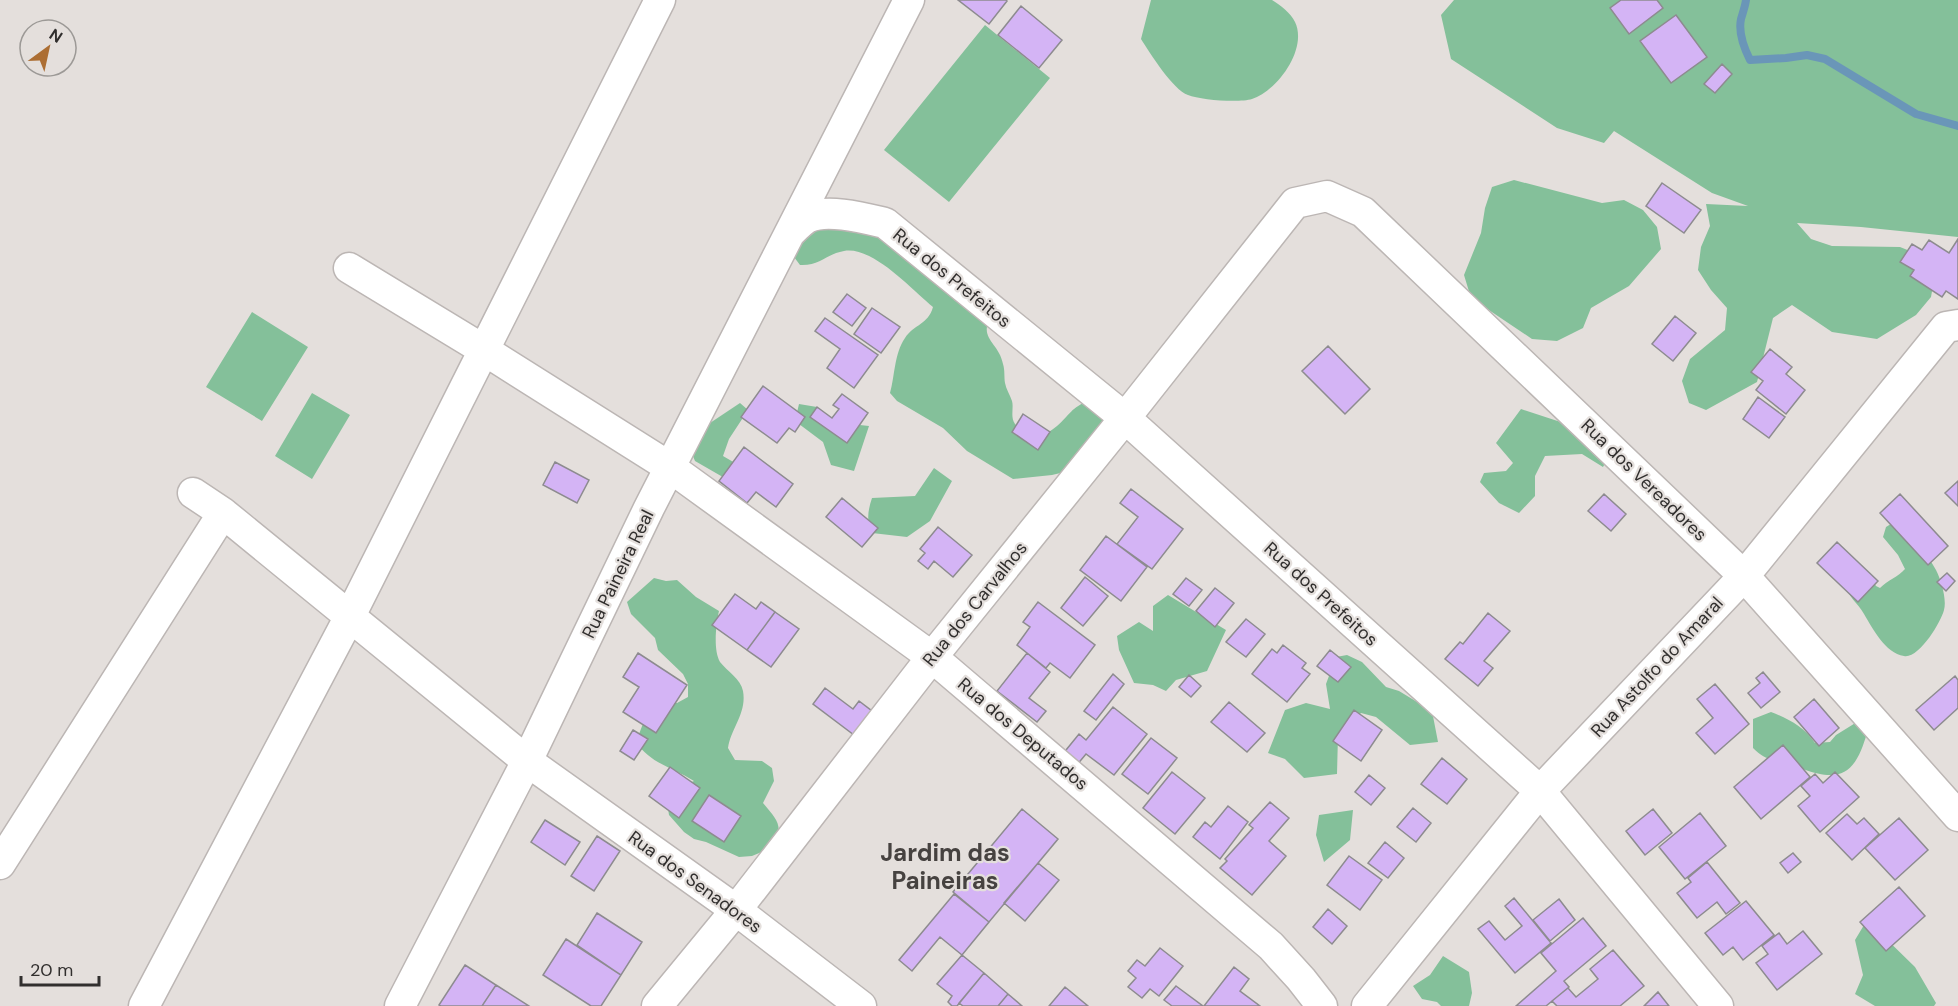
<svg xmlns="http://www.w3.org/2000/svg" width="1958" height="1006" font-family="'DM Sans',sans-serif">
<style>
.green{fill:#84c09a}
.lines{fill:none;stroke-linecap:round;stroke-linejoin:round}
.stream{stroke:#6a96b8;stroke-width:8}
.building{fill:#d4b4f5;stroke:#8d8b8f;stroke-width:1.5}
.street-casing{stroke:#bcb6b4;stroke-width:33}
.street{stroke:#fff;stroke-width:30}
.labels{text-anchor:middle;dominant-baseline:central;stroke-width:4.5;stroke-linejoin:round;paint-order:stroke}
.street-label{font-size:18px;fill:#312f2e;stroke:#e4dfdc}
.district-label{font-size:24px;font-weight:bold;fill:#464240;stroke:#e4dfdc}
</style>
<rect width="100%" height="100%" fill="#e4dfdc"/>
<path class="green" d="M1151,0H1272C1280,5 1291,13 1295,22C1308,49 1277,91 1252,99C1239,103 1200,100 1188,95C1173,90 1150,53 1141,39Z
M1454,0H1958V237L1861,227L1797,223L1811,239L1832,246L1900,247L1920,255L1935,274L1931,297L1916,315L1877,339L1832,332L1792,305L1773,318L1757,382L1706,410L1689,403L1682,381L1690,359L1725,330L1727,308L1711,290L1698,270L1701,247L1710,226L1706,204L1748,206L1712,193L1614,131L1604,143L1557,128L1451,59L1441,15Z
M985,25L1050,78L949,202L884,150Z
M1514,180L1602,203L1624,200L1643,210L1657,227L1661,249L1629,286L1591,308L1583,328L1557,341L1532,339L1471,298L1464,275L1481,233L1485,208L1492,187Z
M849,215L990,318C979,339 999,343 1003,364C1005,370 1004,377 1005,383C1006,389 1010,395 1012,401C1014,408 1010,417 1015,424C1021,431 1032,436 1040,438C1046,434 1052,430 1057,426C1070,415 1071,407 1089,401L1107,421L1073,470L1052,475L1013,479L967,451L943,428L897,401L890,393C895,376 894,354 905,338C914,324 928,325 933,307C911,289 873,246 844,251C826,254 820,266 800,265L794,257C804,233 826,225 849,215Z
M252,312L308,347L262,421L206,387Z
M312,393L350,415L312,479L275,456Z
M740,403L748,410L729,439L723,456L735,463L728,480L695,461L686,439Z
M799,404L817,407L832,422L869,426L854,471L831,465L823,442L795,421Z
M1521,409L1588,431L1610,454L1603,467L1582,454L1545,456L1535,476V496L1519,513L1499,503L1480,482L1484,473L1506,471L1513,463L1496,443Z
M934,468L952,481L930,521L907,537L872,533C866,521 868,510 872,498L915,496Z
M1894,522C1908,537 1927,552 1936,570C1941,580 1947,599 1944,610C1941,622 1919,659 1904,656C1885,653 1873,629 1864,614C1857,602 1848,597 1845,584L1873,581L1876,586L1880,588C1888,580 1898,577 1905,569L1898,555L1883,537L1886,527Z
M654,578L666,581L677,580L696,597L719,611C716,624 713,650 720,662C727,671 741,679 743,691C747,713 731,728 728,748L735,760L762,761L772,768L774,781L763,803C777,820 784,825 774,847L752,856L739,857L706,842L694,839L684,832L669,815L667,802L672,791L694,781C672,767 651,764 636,742L652,700L677,703L688,697V684L683,674L658,650L655,638L631,614L627,602Z
M1168,595L1226,630L1207,671L1176,680L1166,691L1153,685L1134,683L1119,650L1117,636L1139,622L1153,631V606Z
M1347,655L1362,662L1386,687L1399,691L1432,711L1438,742L1410,745L1376,717L1361,713L1338,735L1337,774L1304,778L1285,759L1268,753L1285,710L1306,703L1330,709L1326,684L1336,657Z
M1771,712C1789,719 1804,727 1815,743L1830,742L1836,735L1857,722L1867,733C1856,771 1843,784 1803,769C1797,766 1792,763 1786,761C1767,755 1770,764 1753,748V719Z
M1353,810L1350,840L1324,862L1316,835L1319,815Z
M1864,925H1872L1915,967L1936,1003L1934,1006H1875L1855,994L1863,975L1855,940Z
M1443,956L1469,972L1472,993L1469,1006H1441L1437,1002L1422,999L1413,986L1430,975Z"/>
<g class="lines">
<path class="stream" d="M1746,0C1745,7 1743,12 1741,19C1738,33 1744,48 1750,60L1786,58L1807,55L1825,59L1916,114L1958,126"/>
</g>
<path class="building" d="M958,0H1006L1007,1L989,24Z
M1621,0H1657L1663,8L1629,34L1610,8Z
M1021,6L1062,40L1039,68L998,35Z
M1676,15L1707,57L1671,83L1640,41Z
M1722,64L1732,74L1715,93L1704,84Z
M1662,183L1701,210L1684,233L1646,206Z
M1958,239V299L1946,291L1942,297L1910,276L1914,270L1900,262L1912,244L1922,250L1929,240L1949,253Z
M847,294L866,308L852,326L833,312Z
M872,308L900,327L881,353L854,334Z
M1675,316L1696,333L1673,361L1652,344Z
M825,318L878,355L854,388L827,368L840,349L815,331Z
M1328,346L1370,389L1345,414L1302,371Z
M1770,349L1792,367L1786,374L1805,390L1786,414L1756,390L1763,381L1751,372Z
M763,386L805,417L795,432L789,428L777,443L741,417Z
M842,394L868,413L847,443L810,417L817,407L832,418L839,409L833,405Z
M1758,397L1785,417L1769,438L1743,419Z
M1023,414L1050,432L1038,450L1012,432Z
M744,447L793,484L776,507L756,492L747,503L719,481Z
M555,462L589,480L577,503L543,485Z
M1958,481V506L1945,493Z
M1131,489L1183,529L1152,569L1117,544L1138,517L1120,503Z
M1604,494L1626,514L1611,531L1588,511Z
M1900,494L1948,546L1928,565L1880,513Z
M842,498L878,528L862,547L826,517Z
M938,527L972,555L953,577L934,561L928,569L918,561L925,553L920,549Z
M1106,536L1147,567L1121,601L1080,570Z
M1837,542L1878,581L1858,602L1817,563Z
M1947,573L1955,581L1946,591L1937,582Z
M1085,577L1108,596L1083,626L1061,608Z
M1186,578L1202,590L1189,606L1173,594Z
M1215,588L1234,603L1215,627L1196,611Z
M735,594L756,609L761,602L775,612L747,650L712,625Z
M1038,602L1095,645L1070,678L1050,663L1046,668L1017,645L1030,627L1023,622Z
M775,612L799,629L771,667L747,650Z
M1488,613L1510,631L1484,661L1493,668L1478,686L1445,659L1460,642L1463,644Z
M1246,619L1265,634L1246,657L1226,642Z
M1283,645L1306,663L1302,668L1310,674L1287,702L1252,674L1272,649L1277,653Z
M1330,650L1351,667L1338,682L1317,666Z
M638,653L687,685L656,733L623,712L639,687L623,677Z
M1027,653L1050,672L1029,698L1046,711L1037,722L997,691Z
M1763,672L1780,692L1761,708L1748,693L1760,683L1756,678Z
M1113,674L1124,684L1096,720L1084,711Z
M1189,675L1201,686L1191,697L1179,687Z
M1955,676L1958,680V708L1934,730L1916,710Z
M1715,684L1749,724L1715,754L1696,733L1713,718L1697,699Z
M825,688L853,709L859,701L872,711L854,735L813,704Z
M1814,699L1839,728L1819,746L1794,717Z
M1229,702L1265,733L1247,752L1211,722Z
M1113,707L1147,734L1114,775L1086,754L1076,766L1062,755L1079,734L1086,740Z
M1354,710L1382,730L1361,761L1333,741Z
M633,730L648,739L634,760L620,751Z
M1151,738L1177,758L1148,794L1122,774Z
M1783,745L1810,777L1761,819L1734,787Z
M1442,758L1467,779L1447,804L1421,784Z
M670,767L700,788L679,818L649,796Z
M1172,772L1205,798L1175,834L1143,808Z
M1835,772L1859,797L1820,832L1798,806L1810,796L1801,786L1815,774L1823,783Z
M1369,775L1385,788L1371,805L1355,792Z
M709,795L741,816L724,842L692,821Z
M1270,802L1289,818L1269,841L1286,856L1252,895L1220,868L1227,861L1225,859L1253,828L1249,825Z
M1228,806L1248,822L1220,859L1193,837L1205,822L1211,827Z
M1413,808L1431,823L1416,842L1397,827Z
M1022,809L1058,839L989,922L953,892Z
M1653,809L1672,833L1645,855L1626,831Z
M1700,813L1726,846L1685,879L1659,847Z
M1847,814L1857,824L1864,818L1879,834L1852,860L1826,833Z
M1899,818L1928,850L1895,880L1865,848Z
M545,820L580,842L565,865L531,842Z
M597,836L620,851L594,891L571,876Z
M1385,842L1404,858L1388,878L1368,863Z
M1793,853L1801,862L1788,873L1780,863Z
M1349,856L1382,880L1360,910L1327,885Z
M1707,862L1740,903L1726,914L1717,902L1697,918L1677,893L1691,882L1688,878Z
M1038,863L1059,880L1025,921L1004,903Z
M1899,887L1925,916L1886,951L1860,922Z
M954,894L989,922L962,955L940,937L912,971L899,960Z
M1514,898L1551,943L1515,973L1478,929L1489,921L1505,940L1522,926L1505,906Z
M1559,899L1575,920L1550,941L1533,920Z
M1746,901L1774,935L1743,960L1733,947L1723,955L1705,933Z
M1328,909L1347,926L1332,944L1313,927Z
M597,913L642,942L621,975L577,945Z
M1583,918L1606,946L1564,981L1569,987L1546,1006H1516L1556,971L1541,953Z
M1803,931L1822,954L1777,990L1756,963L1768,954L1762,946L1779,933L1787,944Z
M566,939L621,975L601,1006H591L543,975Z
M1160,948L1183,966L1159,996L1150,989L1142,998L1128,987L1136,978L1128,971L1137,960L1145,966Z
M1613,950L1644,986L1620,1006H1557L1552,1001L1568,988L1576,997L1598,979L1590,969Z
M962,955L984,973L957,1006H952L948,1002L952,996L937,984Z
M465,965L496,985L482,1006H441L439,1005Z
M1234,967L1249,979L1240,991L1260,1006H1204Z
M984,973L1008,994L998,1006H963L959,1003Z
M496,985L529,1006H482Z
M1176,986L1203,1006H1172L1164,1000Z
M1065,987L1088,1006H1049Z
M1658,992L1669,1006H1644Z
M1008,994L1022,1006H998Z"/>
<g class="lines">
<g class="street-casing">
<path id="street" d="M792,231C796,227 802,221 807,218C826,208 864,218 885,223L1125,418L1540,791L1718,1006
M349,268L484,350L671,468L932,657L1271,946L1301,979L1322,1006
M223,513L527,761L736,910L861,1006
M0,864L223,513L193,493
M144,1006L350,616L660,0
M400,1006L527,761L649,508L909,0
M657,1006L736,910L932,657L1125,418L1295,203L1327,196L1363,212L1744,576L1958,816
M1367,1006L1540,791L1744,576L1946,327L1958,325"/>
</g>
<use href="#street" class="street"/>
</g>
<g class="labels">
<g class="street-label">
<text transform="translate(952 278) rotate(39)">Rua dos Prefeitos</text>
<text transform="translate(1644 480) rotate(44)">Rua dos Vereadores</text>
<text transform="translate(618 574) rotate(-64)">Rua Paineira Real</text>
<text transform="translate(1321 594) rotate(42)">Rua dos Prefeitos</text>
<text transform="translate(975 604) rotate(-51)">Rua dos Carvalhos</text>
<text transform="translate(1657 667) rotate(-47)">Rua Astolfo do Amaral</text>
<text transform="translate(1023 734) rotate(40)">Rua dos Deputados</text>
<text transform="translate(695 882) rotate(36)">Rua dos Senadores</text>
</g>
<g class="district-label">
<text x="945" y="852">Jardim das<tspan x="945" dy="28">Paineiras</tspan></text>
</g>
</g>
<g transform="translate(48 48) rotate(33)"><circle r="28" fill="#e4dfdc" stroke="#9c9996" stroke-width="1.5"/>
<path d="M0-4.5L10 22L0 15L-10 22Z" fill="#ac6e33"/>
<text y="-9" font-size="16" font-weight="bold" text-anchor="middle" fill="#312f2e">N</text>
</g>
<path d="M21 976v9h78v-9" fill="none" stroke="#312f2e" stroke-width="3"/>
<text x="30" y="976" font-size="18" fill="#312f2e" stroke="#e4dfdc" stroke-width="4.5" paint-order="stroke">20 m</text>
</svg>
